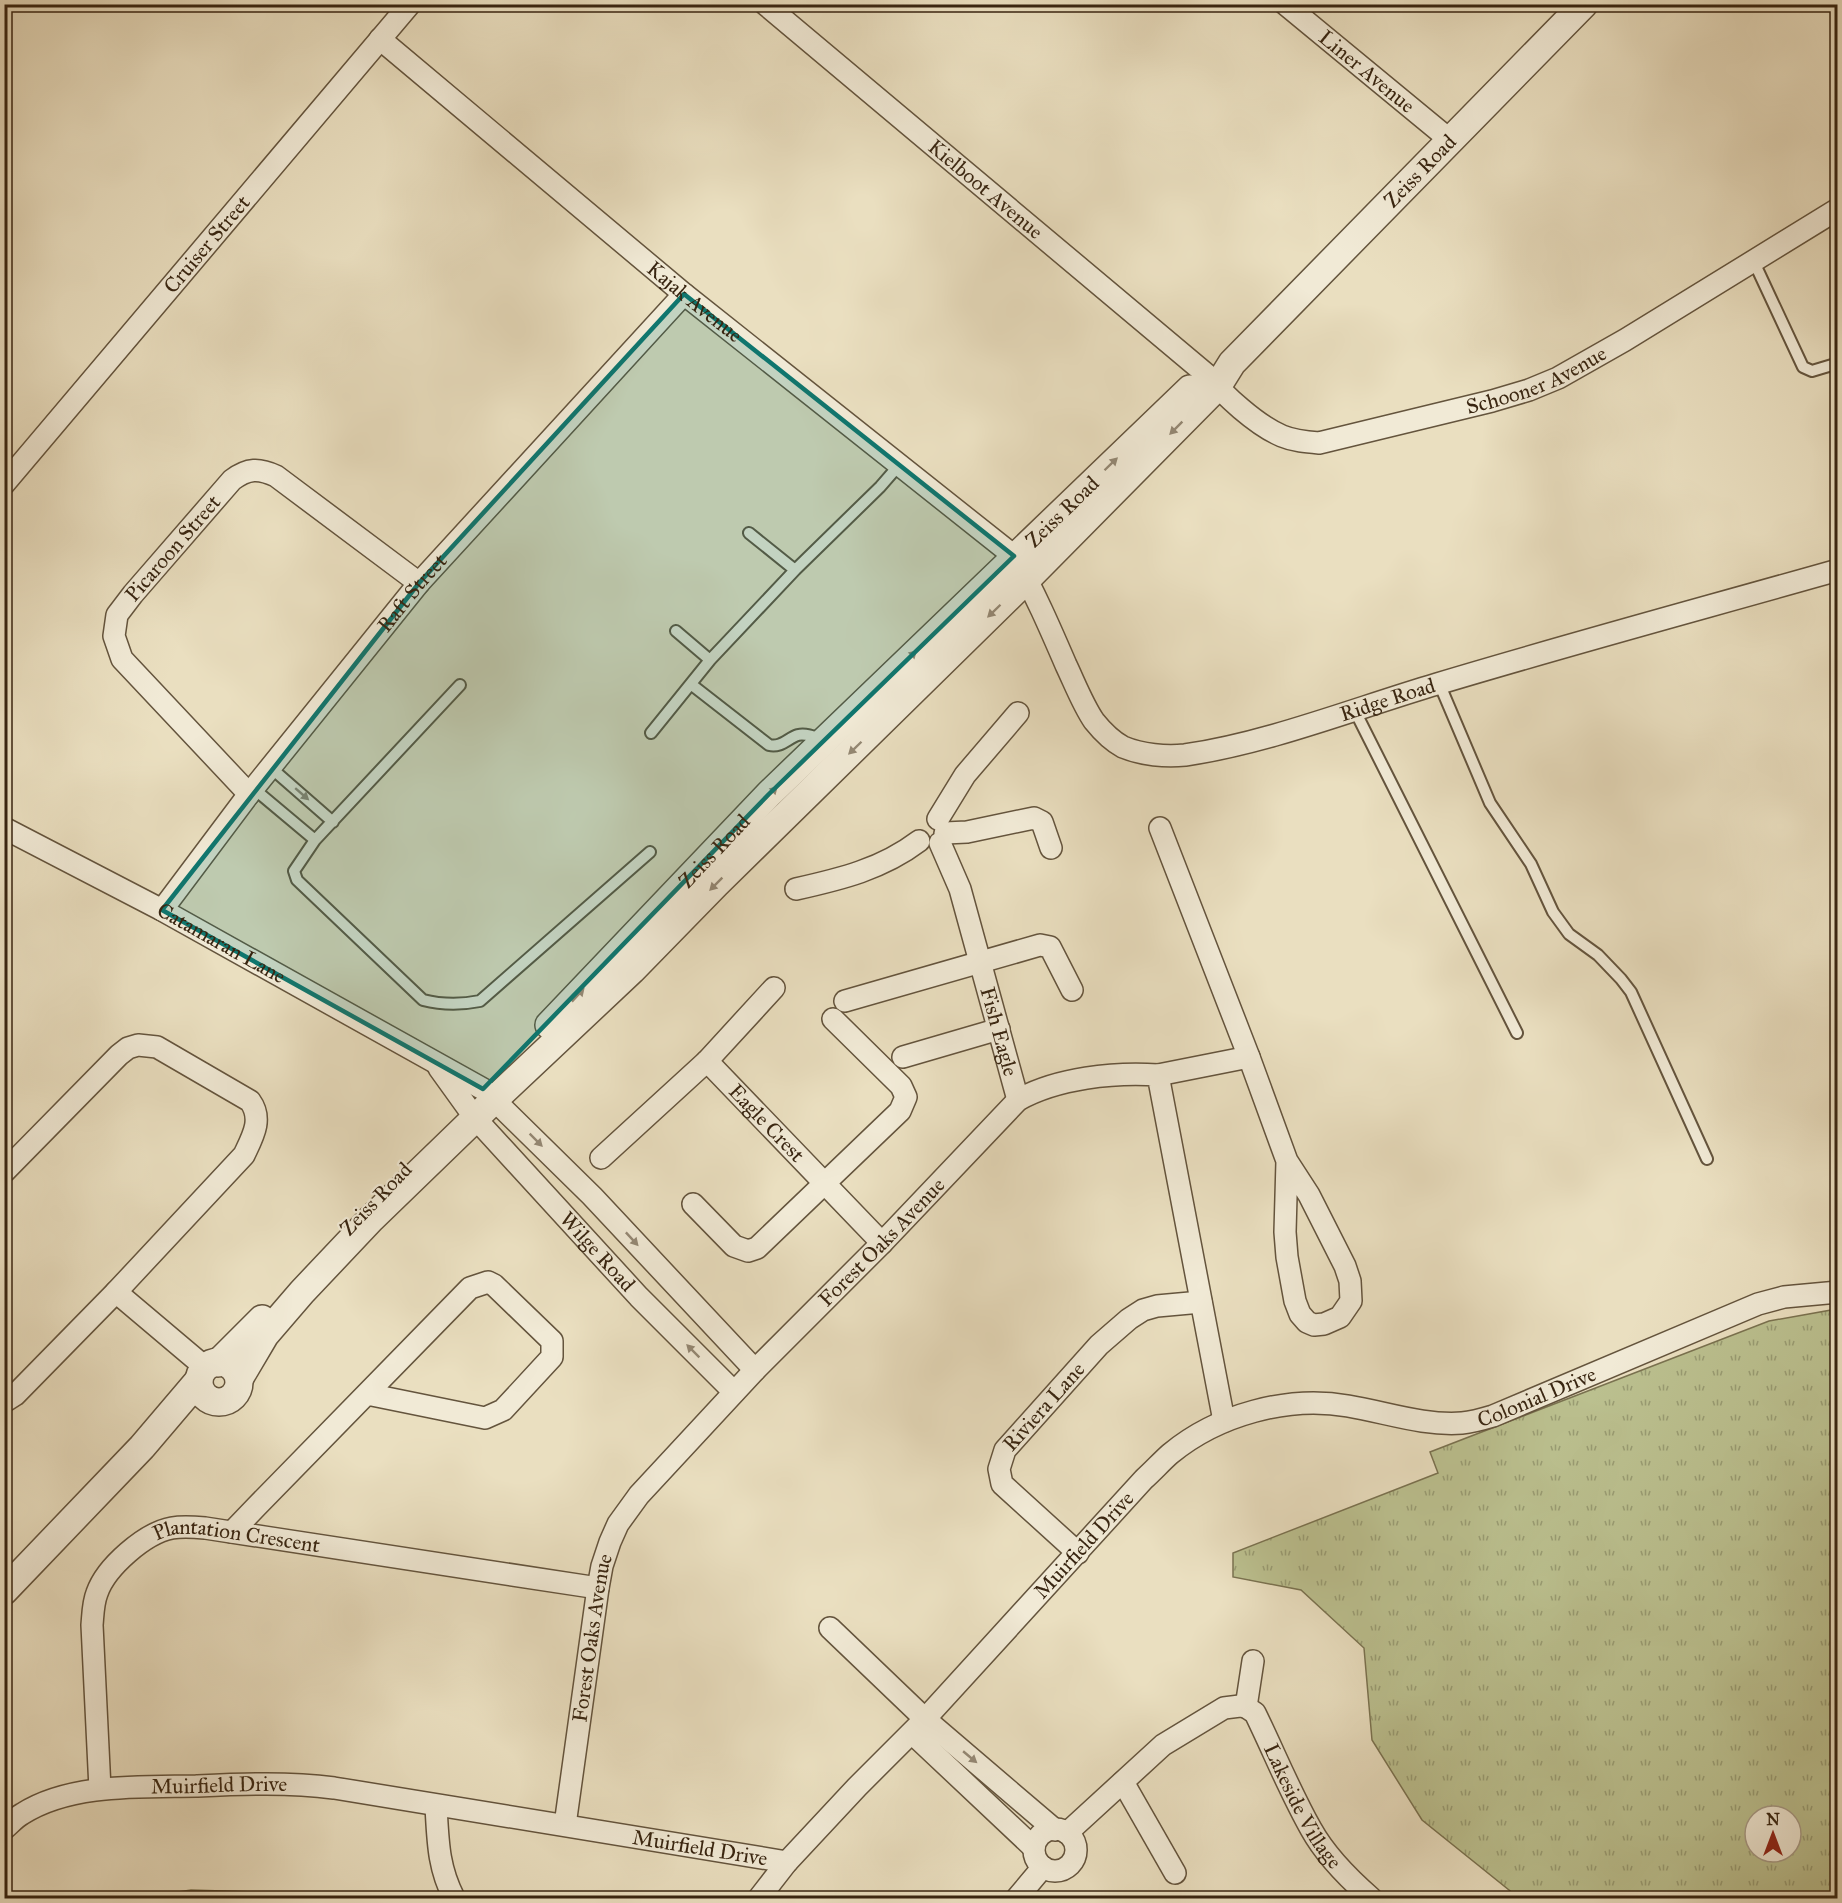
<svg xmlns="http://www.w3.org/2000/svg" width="1842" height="1903" font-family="'IM FELL Great Primer',serif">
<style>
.grass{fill:url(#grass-tufts);stroke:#7a7250;stroke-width:1.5;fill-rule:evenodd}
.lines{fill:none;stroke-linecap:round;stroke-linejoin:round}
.service-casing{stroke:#64543d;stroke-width:14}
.minor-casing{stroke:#64543d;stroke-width:24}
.tertiary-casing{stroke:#64543d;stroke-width:30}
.service{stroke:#f1ead6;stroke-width:10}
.minor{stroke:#f1ead6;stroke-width:21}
.tertiary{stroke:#f1ead6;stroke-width:27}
.oneway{fill:#948874}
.marked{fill:#0f766e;fill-opacity:0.2;stroke:#0f766e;stroke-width:4.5;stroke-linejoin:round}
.labels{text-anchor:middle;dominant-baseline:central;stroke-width:4.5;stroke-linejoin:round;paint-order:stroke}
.street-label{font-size:21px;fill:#382511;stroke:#f1ead6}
</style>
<defs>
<pattern id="grass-tufts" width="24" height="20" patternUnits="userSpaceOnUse" patternTransform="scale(1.5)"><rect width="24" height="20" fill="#bbc08f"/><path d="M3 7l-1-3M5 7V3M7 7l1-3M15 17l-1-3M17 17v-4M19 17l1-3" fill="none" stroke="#999c73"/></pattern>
</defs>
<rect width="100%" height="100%" fill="#eadfc0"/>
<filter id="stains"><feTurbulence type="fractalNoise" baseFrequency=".00333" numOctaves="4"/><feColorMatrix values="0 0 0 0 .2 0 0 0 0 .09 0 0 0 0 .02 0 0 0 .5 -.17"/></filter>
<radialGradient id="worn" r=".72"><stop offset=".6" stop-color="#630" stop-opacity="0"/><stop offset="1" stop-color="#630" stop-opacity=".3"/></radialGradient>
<path class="grass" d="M1837,1309V1898H1519L1422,1820L1372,1740L1364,1648L1301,1590L1233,1577V1553L1438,1473L1430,1452L1769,1321ZM1755,1816H1791V1852H1755Z
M191,1890L258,1892L300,1898H139Z"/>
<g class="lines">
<g class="service-casing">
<path id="service" d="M1754,262L1803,367L1812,371L1832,365
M749,533L795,570
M676,631L710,660
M1439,683L1490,803L1531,864L1553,912L1569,934L1598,955L1621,979L1631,992L1707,1159
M460,685L315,840L294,871L297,880L423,1000C443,1005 460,1005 480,1001L650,852
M692,685L769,745C781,748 788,738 798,735C806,733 815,737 823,740
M1354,709L1517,1033
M651,733L710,660L795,570L880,487L900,464
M270,767L333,822
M253,788L315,840"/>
</g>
<g class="minor-casing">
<g id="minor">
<path id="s1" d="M765,4L1206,374C1224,395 1256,425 1282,436C1294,441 1306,442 1319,443L1492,401L1529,390L1558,378L1625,340L1838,209"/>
<path id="s2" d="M1285,4L1450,140"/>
<path id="s3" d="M380,39L684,294L1014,556C1034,591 1050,628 1066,665C1075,684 1083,705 1094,721C1102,731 1112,741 1123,747C1142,755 1166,757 1185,755C1268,743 1356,708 1437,684C1570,644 1704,608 1838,570"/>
<path id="s4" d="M4,484L410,4"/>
<path id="s5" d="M249,794L122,659L114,636L117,615L133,594L232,480C248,468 259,468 276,476L419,583"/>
<path d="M938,819L965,775L1018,713"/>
<path id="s6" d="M4,828L162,910L483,1089L592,1196L755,1370"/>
<path d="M1160,828L1249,1057L1287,1161L1309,1195L1345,1266L1350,1281L1351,1301L1340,1317L1324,1324L1314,1325L1307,1322L1300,1314L1295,1301L1287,1257L1285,1232L1287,1161"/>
<path d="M945,833L967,832L1034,818L1042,822L1051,848"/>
<path id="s7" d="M940,843L960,889L1018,1100"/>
<path d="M796,889C841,879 882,869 919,841"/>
<path id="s8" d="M162,910L249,794L419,583L684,294"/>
<path d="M845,1001L1040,945L1050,947L1072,990"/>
<path d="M903,1057L999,1029"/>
<path id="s9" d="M707,1061L882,1243"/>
<path id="s10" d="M439,1068L475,1118L639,1297L734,1392"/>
<path d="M1158,1075L1249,1057"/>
<path d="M601,1158L707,1061L774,988"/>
<path d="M4,1172L119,1055L128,1048L138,1045L157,1047L250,1101C263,1119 253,1136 244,1155L116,1292L15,1395L4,1402"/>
<path d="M693,1204L734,1246L748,1251L757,1248L900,1111L906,1097L901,1086L833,1019"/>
<path d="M116,1292L206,1368"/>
<path d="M232,1532L256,1507L470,1288L488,1282L494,1285L552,1341V1357L503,1410L485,1418L367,1394"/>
<path id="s11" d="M1078,1553L1002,1484L999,1469L1005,1450L1099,1345L1129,1319L1143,1310L1157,1306L1201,1302"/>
<path d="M830,1628L925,1719L1055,1830"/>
<path id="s12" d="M1253,1661L1246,1707L1255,1713C1274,1752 1290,1792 1311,1829C1326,1856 1348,1878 1371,1898"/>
<path d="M912,1733L1034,1848"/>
<path d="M1123,1782L1175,1873"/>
<path id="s13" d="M100,1789L92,1625C93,1614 93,1603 97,1593C106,1567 145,1533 172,1528C183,1526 194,1527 205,1528L598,1588"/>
<path d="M436,1806C438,1841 438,1867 454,1898"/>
<path id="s14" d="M565,1825L598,1588L602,1566L610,1542L618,1524L639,1495L755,1370L882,1243L1018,1100C1057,1078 1114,1072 1158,1075L1224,1421"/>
<path id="s15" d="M4,1829C10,1824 15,1818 22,1814C70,1783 142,1787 196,1786C243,1784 288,1782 334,1788L787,1862"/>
<circle cx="1055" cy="1850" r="21"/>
<path d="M1067,1833L1163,1745L1224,1708L1240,1706L1246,1707"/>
<path id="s16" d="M759,1898L787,1862L857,1787L925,1719L1144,1479C1153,1471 1161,1462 1170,1454C1217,1415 1288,1395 1348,1406C1385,1412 1424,1426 1462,1423C1472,1422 1483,1419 1493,1416L1758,1304L1784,1297L1838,1292"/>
<path d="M1017,1898L1043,1867"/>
</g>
</g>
<g class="tertiary-casing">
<g id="tertiary">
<path id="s17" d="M549,1025L769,794L1190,389"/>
<circle cx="219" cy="1382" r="20"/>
<path d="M218,1363L262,1319"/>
<path id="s18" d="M239,1379L265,1335L302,1292L371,1219L495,1099L632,970L716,884L1027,579L1217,387L1232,363L1584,4"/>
<path d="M4,1591L142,1447L199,1380"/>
</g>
</g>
<use href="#service" class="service"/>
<use href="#minor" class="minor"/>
<use href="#tertiary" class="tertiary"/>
</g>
<defs><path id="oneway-solid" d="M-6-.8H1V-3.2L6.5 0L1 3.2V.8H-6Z" transform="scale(1.5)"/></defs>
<g class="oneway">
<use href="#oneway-solid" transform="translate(1176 428) rotate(135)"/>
<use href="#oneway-solid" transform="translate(1111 464) rotate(-44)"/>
<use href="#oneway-solid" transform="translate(994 611) rotate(136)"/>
<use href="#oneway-solid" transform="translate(910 657) rotate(-44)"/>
<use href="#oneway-solid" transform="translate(855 748) rotate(136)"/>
<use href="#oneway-solid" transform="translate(771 793) rotate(-45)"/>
<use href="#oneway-solid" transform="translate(302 794) rotate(41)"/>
<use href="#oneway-solid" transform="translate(716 884) rotate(135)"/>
<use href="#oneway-solid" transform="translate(578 995) rotate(-47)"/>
<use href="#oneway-solid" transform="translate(536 1140) rotate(45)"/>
<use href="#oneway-solid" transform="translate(632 1239) rotate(47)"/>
<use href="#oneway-solid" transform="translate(693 1351) rotate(-135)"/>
<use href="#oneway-solid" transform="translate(970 1757) rotate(40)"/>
</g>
<path class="marked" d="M684,294L1014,556L769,794L483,1089L162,910L419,583Z"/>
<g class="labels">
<g class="street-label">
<text stroke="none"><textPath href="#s2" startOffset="106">Liner Avenue</textPath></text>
<text stroke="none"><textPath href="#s18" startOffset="1692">Zeiss Road</textPath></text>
<text stroke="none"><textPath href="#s1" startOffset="288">Kielboot Avenue</textPath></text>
<text stroke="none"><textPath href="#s4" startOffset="314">Cruiser Street</textPath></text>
<text stroke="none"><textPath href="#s3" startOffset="410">Kajak Avenue</textPath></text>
<text stroke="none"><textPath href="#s1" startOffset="939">Schooner Avenue</textPath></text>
<text stroke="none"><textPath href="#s17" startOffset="726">Zeiss Road</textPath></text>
<text stroke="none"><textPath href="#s5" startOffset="318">Picaroon Street</textPath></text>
<text stroke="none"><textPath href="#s8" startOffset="404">Raft Street</textPath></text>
<text stroke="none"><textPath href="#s3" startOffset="1314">Ridge Road</textPath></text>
<text stroke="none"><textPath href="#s17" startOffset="240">Zeiss Road</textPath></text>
<text stroke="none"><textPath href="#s6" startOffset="246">Catamaran Lane</textPath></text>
<text stroke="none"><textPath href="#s7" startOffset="198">Fish Eagle</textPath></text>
<text stroke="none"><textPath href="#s9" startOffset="86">Eagle Crest</textPath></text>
<text transform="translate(376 1199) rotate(-46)">Zeiss Road</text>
<text stroke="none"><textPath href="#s14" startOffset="693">Forest Oaks Avenue</textPath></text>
<text stroke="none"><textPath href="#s10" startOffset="243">Wilge Road</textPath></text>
<text stroke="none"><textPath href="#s16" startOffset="990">Colonial Drive</textPath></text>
<text stroke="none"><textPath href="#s11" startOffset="196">Riviera Lane</textPath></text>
<text stroke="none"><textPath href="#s13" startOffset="364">Plantation Crescent</textPath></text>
<text stroke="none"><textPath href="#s16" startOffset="480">Muirfield Drive</textPath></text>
<text stroke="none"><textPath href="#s14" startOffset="189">Forest Oaks Avenue</textPath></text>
<text stroke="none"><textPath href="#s15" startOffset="225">Muirfield Drive</textPath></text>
<text stroke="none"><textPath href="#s12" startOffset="162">Lakeside Village</textPath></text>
<text stroke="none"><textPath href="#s15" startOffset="711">Muirfield Drive</textPath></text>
</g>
</g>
<rect width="1842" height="1903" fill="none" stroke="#eadfc0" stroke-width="24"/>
<rect x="6" y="6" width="1830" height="1891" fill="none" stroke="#382511" stroke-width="3"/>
<rect x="12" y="12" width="1818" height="1879" fill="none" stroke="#382511" stroke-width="1.5"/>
<g transform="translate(1773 1834)"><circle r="28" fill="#f1ead6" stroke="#a79b87" stroke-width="1.5"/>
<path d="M0-4.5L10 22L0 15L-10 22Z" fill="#8f2418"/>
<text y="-9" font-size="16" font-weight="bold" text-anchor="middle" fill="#382511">N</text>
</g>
<rect width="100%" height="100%" filter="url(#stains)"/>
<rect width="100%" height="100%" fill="url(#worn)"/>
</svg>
